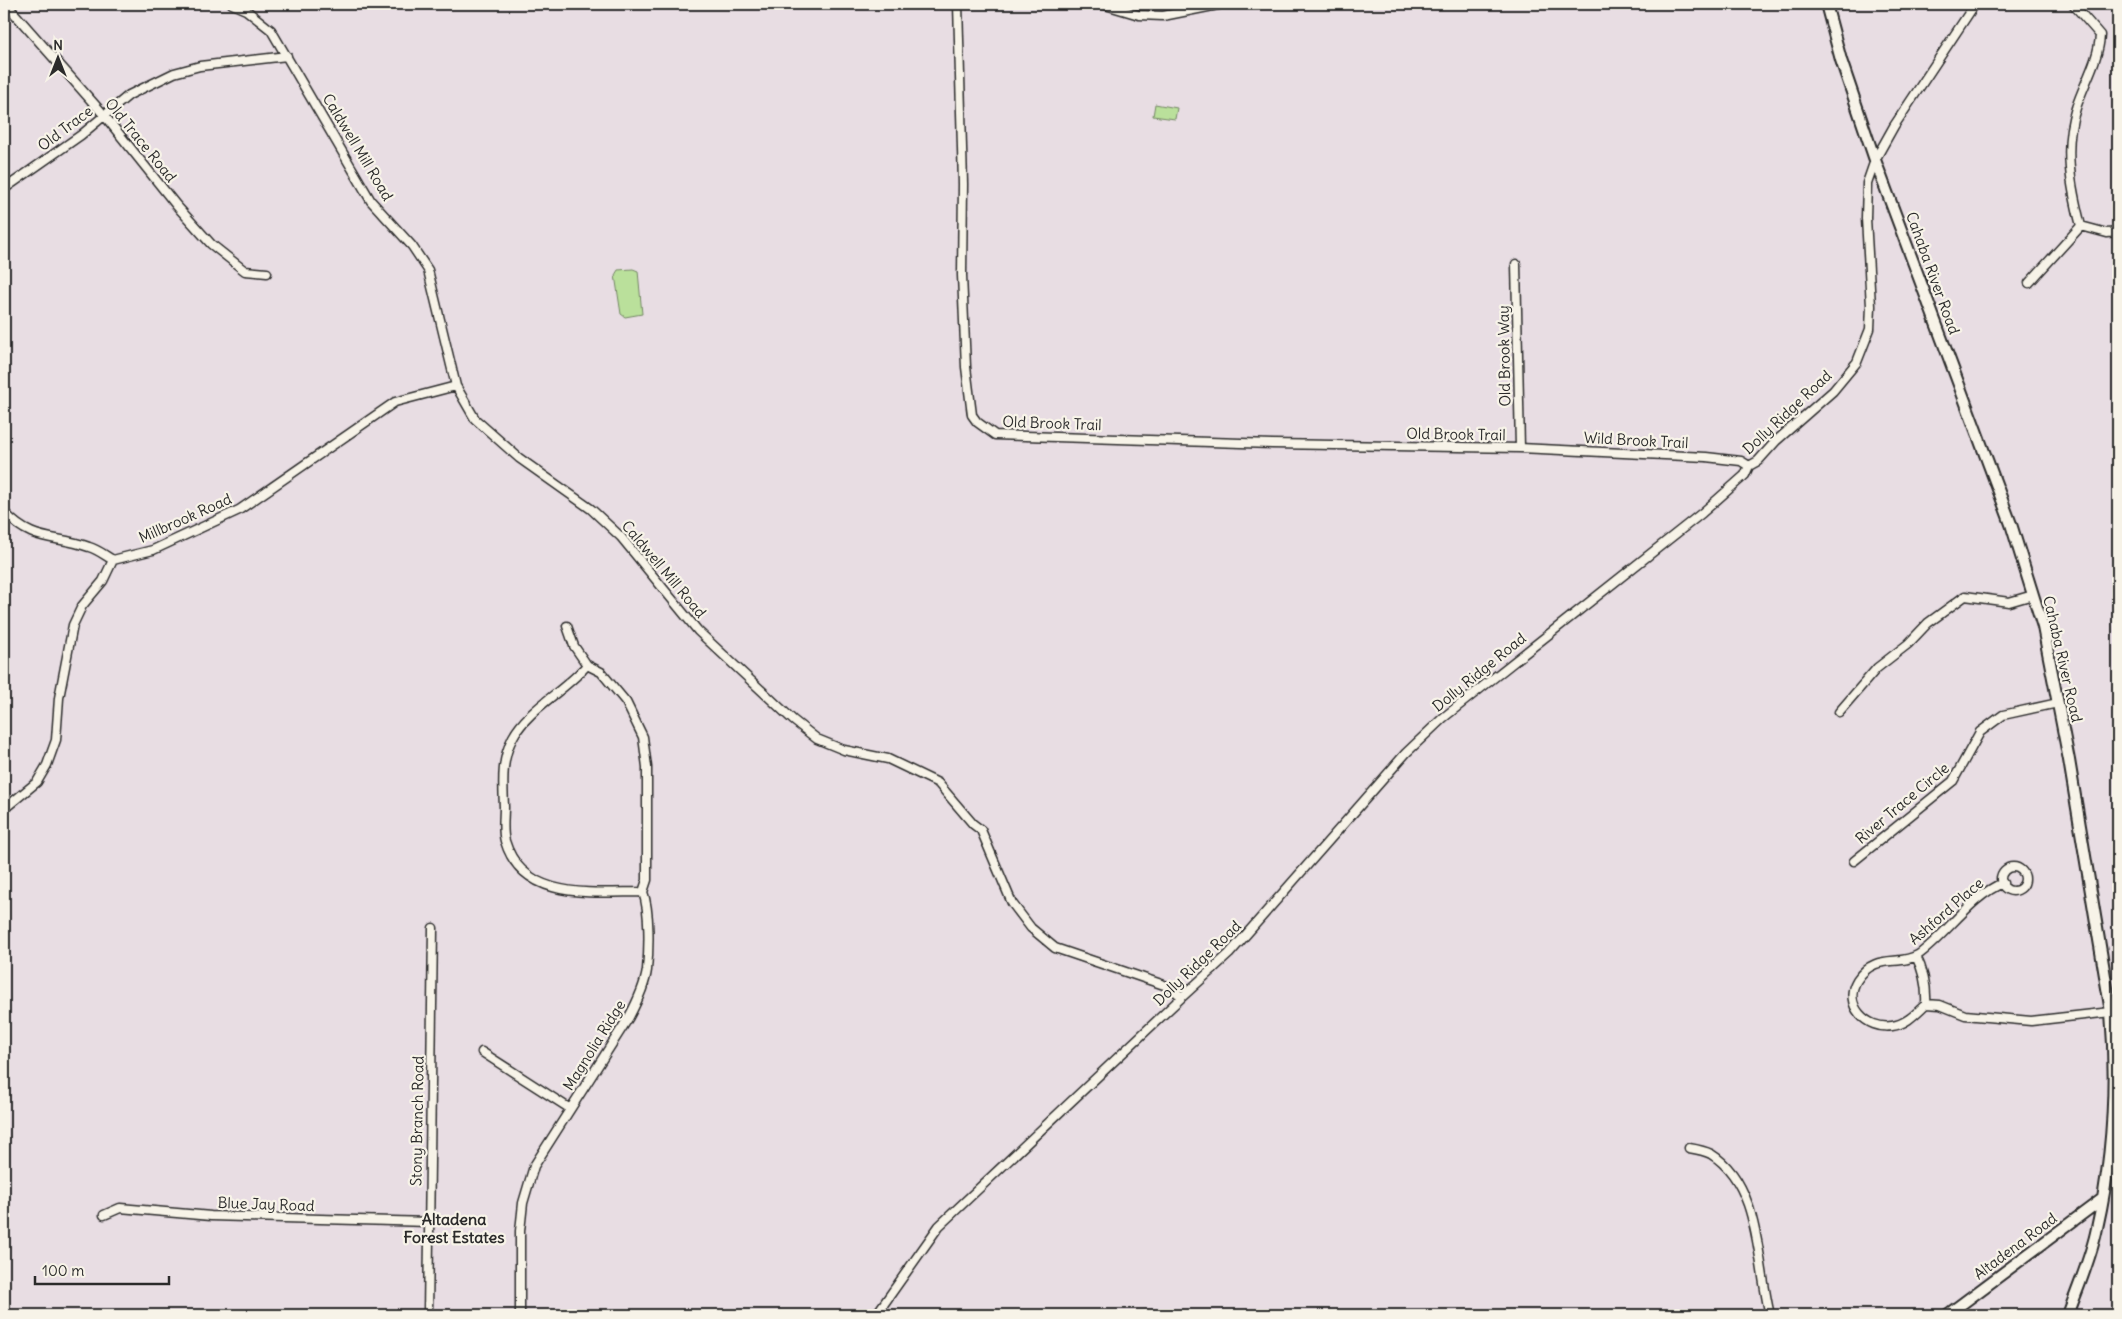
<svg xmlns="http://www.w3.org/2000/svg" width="2122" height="1319" font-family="Delius,sans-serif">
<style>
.green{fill:#bae09b;stroke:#728663}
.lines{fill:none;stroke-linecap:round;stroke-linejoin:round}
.street-casing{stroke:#2b2b2b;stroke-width:11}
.secondary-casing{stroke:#2b2b2b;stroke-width:14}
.street{stroke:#f7f3e8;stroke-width:8}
.secondary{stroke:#f7f3e8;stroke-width:10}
.labels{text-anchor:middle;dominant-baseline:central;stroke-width:4.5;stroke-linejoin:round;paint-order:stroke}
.street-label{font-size:15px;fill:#2b2b2b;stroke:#f7f3e8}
.neighbourhood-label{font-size:16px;font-weight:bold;fill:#2b2b2b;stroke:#f7f3e8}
</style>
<rect width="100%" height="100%" fill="#e8dde3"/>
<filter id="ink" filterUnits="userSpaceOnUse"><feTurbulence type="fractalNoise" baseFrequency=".02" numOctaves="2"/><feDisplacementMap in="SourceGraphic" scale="10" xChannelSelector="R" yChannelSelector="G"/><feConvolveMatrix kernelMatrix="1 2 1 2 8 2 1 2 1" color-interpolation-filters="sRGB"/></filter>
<g filter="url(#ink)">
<path class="green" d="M1155,104L1177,108L1175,119L1153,116Z
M633,269L638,271L642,314L625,317L621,314L615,275L618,270Z"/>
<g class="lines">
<g class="street-casing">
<path id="street" d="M6,4L104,115L176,205L211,244L245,271L267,273
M232,4L246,10L271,30L371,201L412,246L428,270L456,386L475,419L519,458L591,509L621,537L698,631L793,720L817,739L844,750L888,759L938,783L973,824L981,830L1012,903L1031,928L1055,948L1170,987L1182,997
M958,4L963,184L962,275L966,367L972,415L977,422L995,435L1272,444L1520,448L1706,457L1741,461L1749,466
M1102,4L1139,15L1163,16L1223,4
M2073,4L2100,35C2099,60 2083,85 2076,108C2063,147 2071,187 2081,226
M4,189L81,135L129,95L174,73L200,66L287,56
M1516,264L1520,448
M2029,283L2081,226L2107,233L2118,232
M4,512C34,544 53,534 89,547C97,549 106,556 113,560
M587,665C566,690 528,709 513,737C501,760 503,782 504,807C504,818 502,831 505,841C523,902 594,892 643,892
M1839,712L1877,668L1908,644L1928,623L1965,596L2009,602L2033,595
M4,809L37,782L47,765L56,740L59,698L73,625L82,606L103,581L113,560L153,550L239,510L395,402L456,386
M1854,861L1953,781L1980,732L2003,715L2058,703
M2001 879a12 12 0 1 1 24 0a12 12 0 1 1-24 0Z
M2003,883C1972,895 1945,936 1918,955C1899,967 1875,952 1857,980C1842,1005 1867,1030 1892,1026C1907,1024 1916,1013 1926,1004L1940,1005L1965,1015L2031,1021L2111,1012
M1916,956C1924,972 1927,986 1926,1004
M482,1052L569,1108
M1689,1148C1695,1149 1705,1151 1711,1154C1761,1185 1757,1264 1770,1315
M104,1215L120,1208L211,1216L429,1222
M428,1315L433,928
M520,1315V1231L523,1203L534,1166L629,1017C637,1002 645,986 647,970C649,949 650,911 643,892L647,880V767L643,737L626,702L601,672L587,665L574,646L567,626
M876,1315L939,1226L1182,997L1229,954L1406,753L1443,718L1702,513L1745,475L1749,466L1758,461L1776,441L1833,391L1857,362L1870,329L1871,306L1866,218L1867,183L1875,160L1894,126L1975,4"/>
</g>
<g class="secondary-casing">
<path id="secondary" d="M1826,4L1841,60L1875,160L2011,524L2043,627L2069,760L2111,1012C2117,1085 2113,1157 2097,1228C2091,1258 2078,1287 2068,1315
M1947,1315L2101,1200"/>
</g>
<use href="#street" class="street"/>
<use href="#secondary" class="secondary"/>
</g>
</g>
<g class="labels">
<g class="street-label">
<text transform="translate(65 128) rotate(-37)">Old Trace</text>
<text transform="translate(141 140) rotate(51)">Old Trace Road</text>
<text transform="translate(358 147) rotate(59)">Caldwell Mill Road</text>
<text transform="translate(1933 273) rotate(70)">Cahaba River Road</text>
<text transform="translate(1504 356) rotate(-91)">Old Brook Way</text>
<text transform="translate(1787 412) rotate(-43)">Dolly Ridge Road</text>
<text transform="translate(1052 423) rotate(2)">Old Brook Trail</text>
<text transform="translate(1456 434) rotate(1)">Old Brook Trail</text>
<text transform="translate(1636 440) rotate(3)">Wild Brook Trail</text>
<text transform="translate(185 518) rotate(-24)">Millbrook Road</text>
<text transform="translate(664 569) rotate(50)">Caldwell Mill Road</text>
<text transform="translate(2063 659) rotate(77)">Cahaba River Road</text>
<text transform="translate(1479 672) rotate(-39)">Dolly Ridge Road</text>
<text transform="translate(1902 803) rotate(-40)">River Trace Circle</text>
<text transform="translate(1946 911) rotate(-41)">Ashford Place</text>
<text transform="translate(1197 963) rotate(-44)">Dolly Ridge Road</text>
<text transform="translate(594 1045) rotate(-58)">Magnolia Ridge</text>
<text transform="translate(417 1121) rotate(-89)">Stony Branch Road</text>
<text transform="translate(266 1204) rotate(2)">Blue Jay Road</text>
<text transform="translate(2015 1246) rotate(-37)">Altadena Road</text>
</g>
<g class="neighbourhood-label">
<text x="454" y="1219">Altadena<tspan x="454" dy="18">Forest Estates</tspan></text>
</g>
</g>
<rect width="2122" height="1319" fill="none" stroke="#f7f3e8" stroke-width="20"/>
<rect x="10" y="10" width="2102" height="1299" fill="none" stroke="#2b2b2b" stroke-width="2" filter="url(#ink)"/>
<g transform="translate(58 58)" stroke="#f7f3e8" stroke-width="4" paint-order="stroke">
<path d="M0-4L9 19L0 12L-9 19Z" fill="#2b2b2b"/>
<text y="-8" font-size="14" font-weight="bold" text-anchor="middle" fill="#2b2b2b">N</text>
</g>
<path d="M35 1276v8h134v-8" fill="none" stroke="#2b2b2b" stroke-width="2.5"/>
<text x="42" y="1276" font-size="15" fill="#2b2b2b" stroke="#f7f3e8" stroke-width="4" paint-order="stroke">100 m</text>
</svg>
